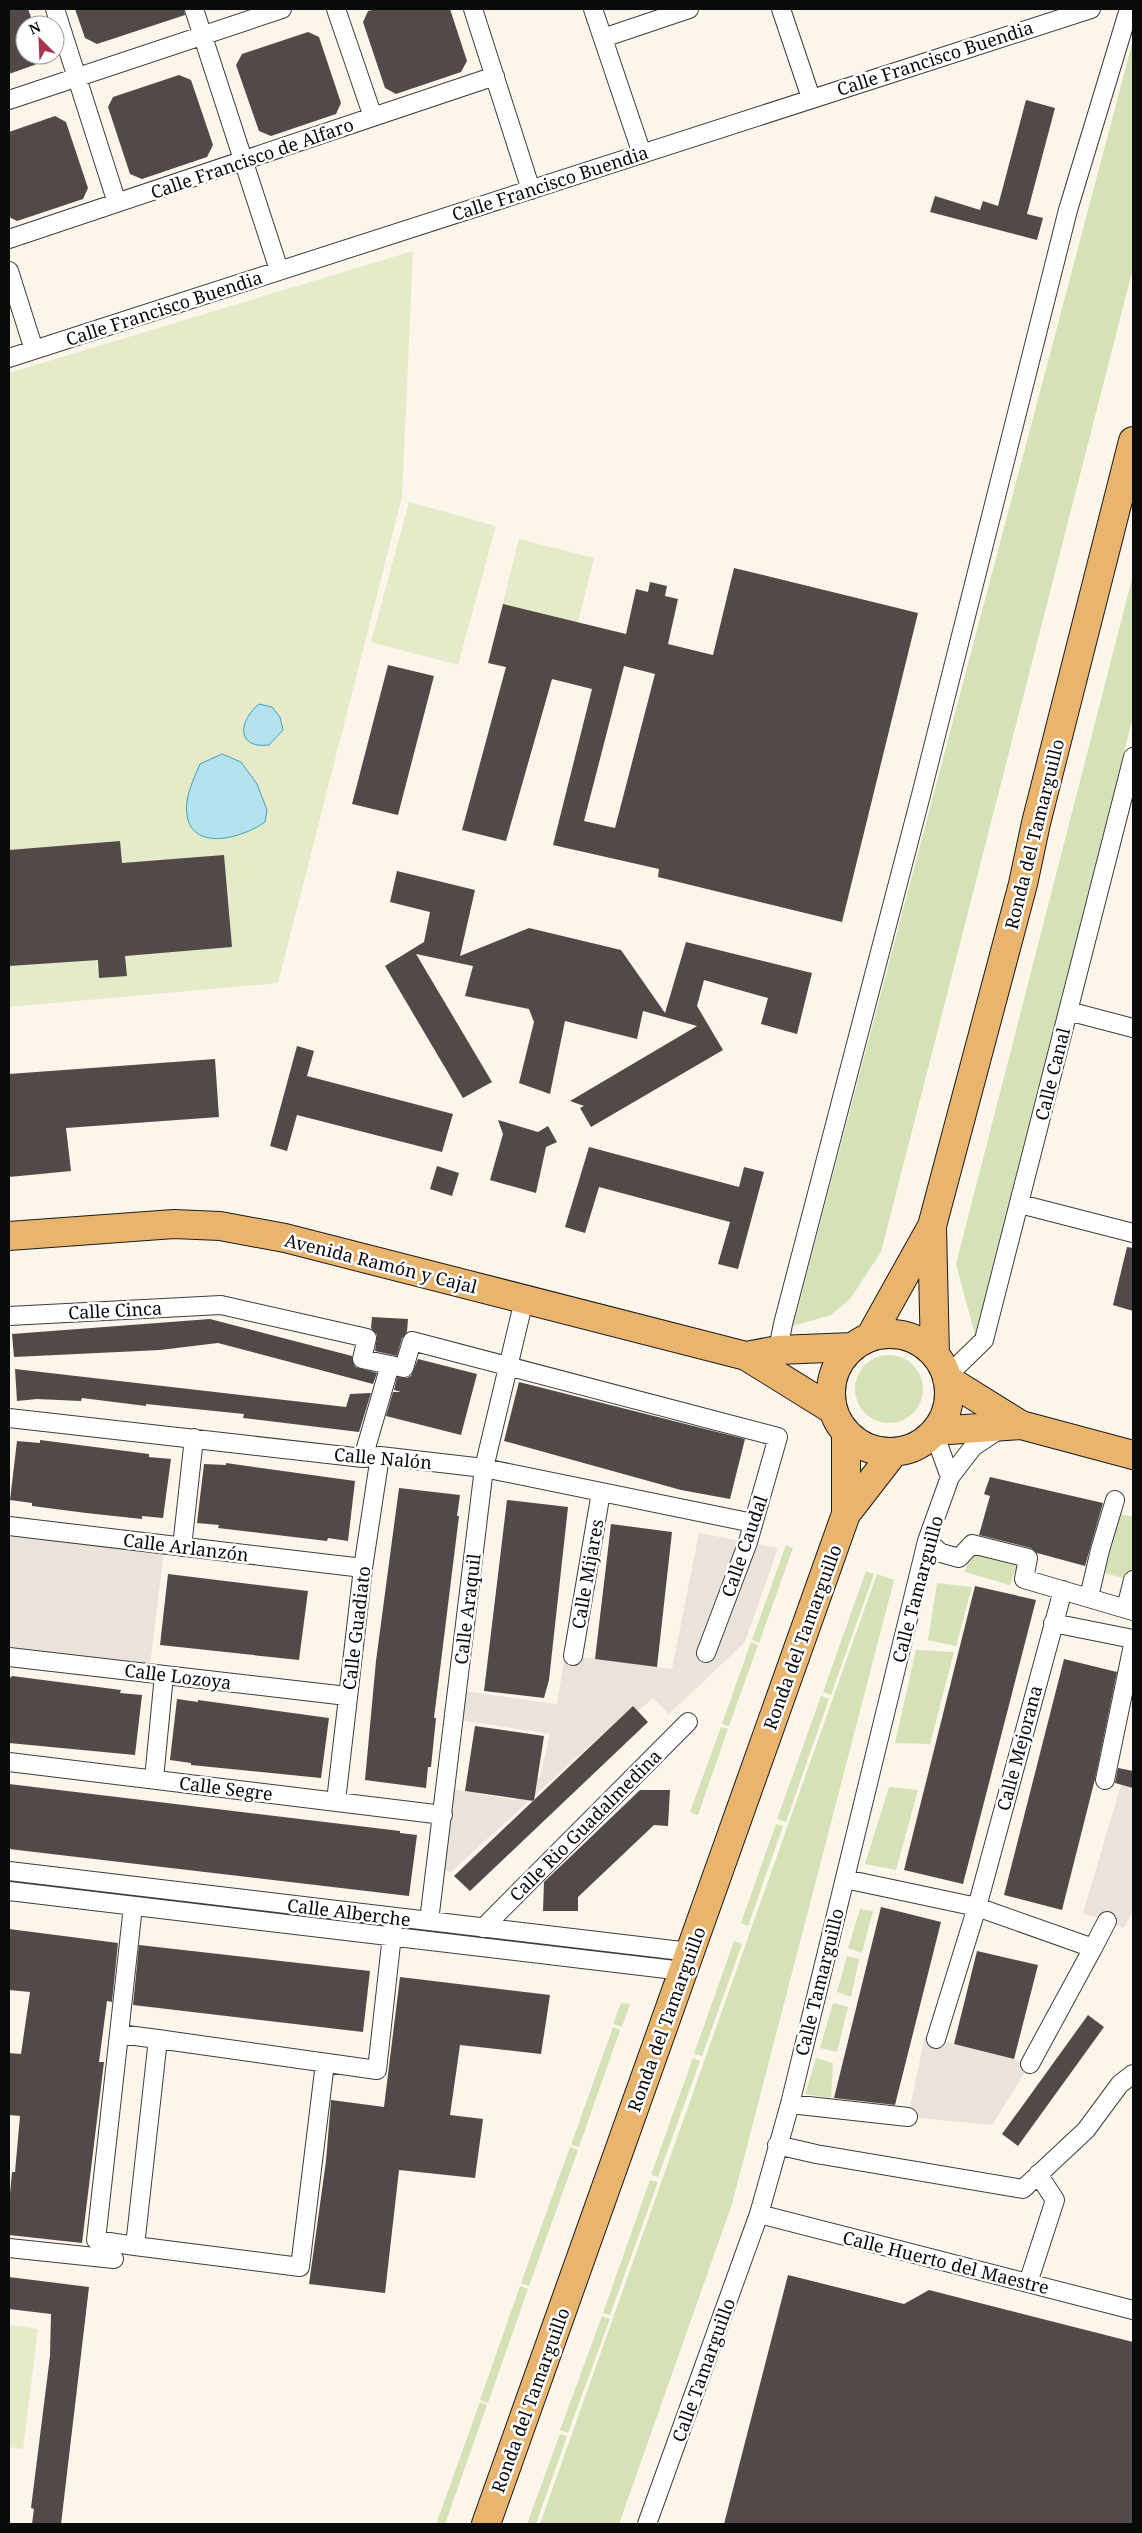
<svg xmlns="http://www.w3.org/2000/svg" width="1142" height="2533" font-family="'Noto Serif',serif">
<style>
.green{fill:#d5e2b8}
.pitch{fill:#e5eac9;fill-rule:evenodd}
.plaza{fill:#eae3db}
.water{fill:#b4e2ee;stroke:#44a1bc}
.building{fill:#514a48;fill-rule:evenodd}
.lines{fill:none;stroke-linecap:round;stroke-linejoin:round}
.street-casing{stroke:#3d3d3d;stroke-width:20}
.primary-casing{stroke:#1b1b1b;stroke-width:30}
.street{stroke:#fff;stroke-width:18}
.primary{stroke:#e8b46e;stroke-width:28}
.labels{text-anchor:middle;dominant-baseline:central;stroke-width:5;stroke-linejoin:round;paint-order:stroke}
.street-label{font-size:18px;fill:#0a0a0a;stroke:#fff}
</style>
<rect width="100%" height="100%" fill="#fcf5ea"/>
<path class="green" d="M1133,40V268L881,1252L850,1299L831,1315L793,1326Z
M1133,575V717L975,1335L956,1264Z
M855 1389a34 34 0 1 1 68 0a34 34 0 1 1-68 0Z
M1115,1513L1133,1517V1581L1098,1571Z
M786,1545L793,1548L759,1643L752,1640Z
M972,1548L1019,1559L1010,1585L965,1572Z
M866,1571L874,1574L831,1695L823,1692Z
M877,1574L894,1580L732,2204L619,2524H540Z
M937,1583L972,1587L956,1646L928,1640Z
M751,1642L758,1645L729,1726L722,1724Z
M916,1650L954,1652L930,1744L895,1743Z
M821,1696L829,1699L786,1822L777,1819Z
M721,1727L728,1729L698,1815L690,1812Z
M889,1787L918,1790L896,1870L865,1864Z
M776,1824L783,1826L748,1926L741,1923Z
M860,1909L873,1911L862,1953L848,1948Z
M734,1941L742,1944L702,2056L694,2054Z
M847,1956L859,1959L851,1997L837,1992Z
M621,2003L630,2004L622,2027L613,2024Z
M833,2003L848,2007L837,2052L820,2048Z
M613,2027L620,2030L579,2147L571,2145Z
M693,2058L700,2061L658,2177L651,2175Z
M816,2058L833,2063L831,2098L805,2094Z
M570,2147L578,2150L529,2286L521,2283Z
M650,2180L658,2182L610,2315L603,2313Z
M520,2286L528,2289L488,2403L480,2400Z
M602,2316L610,2319L568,2433L560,2430Z
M480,2402L487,2405L445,2524H436Z
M560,2434L567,2436L536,2524H527Z"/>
<path class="pitch" d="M413,251L402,497L278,983L9,1007V373ZM259,704L272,707L282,723L248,714ZM200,764L257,784L267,810L187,802Z
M409,502L496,526L458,665L371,642Z
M519,539L594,558L563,682L488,663Z
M9,2325L38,2329L23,2449L9,2447Z"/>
<path class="plaza" d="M9,1526L165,1544L149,1673L9,1657Z
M699,1533L778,1548L745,1642L669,1714L653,1698L638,1711L633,1706L451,1872L436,1868L446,1788L514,1800L540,1777L550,1734L454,1719L457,1690L557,1704L565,1655L672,1669Z
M1121,1785L1133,1788V1911L1124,1928L1083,1913Z
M925,2036L1030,2064L992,2125L908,2117Z"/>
<path class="water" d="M259,704L272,707L280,717L283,730L269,745C235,749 239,720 259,704Z
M222,754L241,762L257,784L267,810L265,822C238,841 181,854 187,801C189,788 195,776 200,764Z"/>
<path class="building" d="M9,9H28L34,25H25V55H42L37,64L9,74Z
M75,9H184L185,15L97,44L85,38Z
M376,9H450L467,61L461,72L396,94L385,88L363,22L368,11Z
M308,32L319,37L341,103L336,114L271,136L259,131L236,65L242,54Z
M179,75L191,80L213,145L207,157L142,179L130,174L108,107L113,97Z
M1026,100L1055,108L1027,214L1043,218L1037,240L930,212L935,196L980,210L983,201L998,206Z
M55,116L66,122L88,188L83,199L17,221L9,217V132Z
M734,568L918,613L842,922L658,877L659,869L553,845L592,689L552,679L506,841L462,830L506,667L488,663L503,604L626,634L636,589L648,592L650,582L667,586L665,596L678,599L668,644L713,655ZM624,666L655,674L615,828L584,821Z
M388,665L434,676L398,815L352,804Z
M120,841L122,863L224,855L232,947L125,956L127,976L99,978L98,960L9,966V850Z
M397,871L475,890L460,956L529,928L621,950L665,1013L686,942L812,973L797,1034L761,1024L768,998L704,980L697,1006L723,1050L591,1127L580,1108L584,1106L570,1101L697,1026L643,1011L637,1039L565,1021L550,1094L519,1083L534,1022L529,1009L465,996L473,966L416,954L492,1082L463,1098L385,966L424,942L430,912L390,902Z
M297,1046L314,1051L307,1076L453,1114L442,1152L297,1115L287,1151L270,1146Z
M215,1059L219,1117L66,1128L71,1171L9,1177V1074Z
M498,1120L538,1132L548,1126L557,1142L546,1147L536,1193L490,1180L503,1134Z
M589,1147L739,1187L744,1167L764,1172L738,1269L718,1264L730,1222L599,1187L585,1233L565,1227Z
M437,1166L459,1173L452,1196L430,1189Z
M1127,1247L1133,1248V1311L1113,1305Z
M372,1317L408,1319L407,1332L402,1338L397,1356L375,1351L377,1335L371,1328Z
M210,1319L352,1356L355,1367L377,1373L373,1384L218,1343L160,1350L14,1357L12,1334Z
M418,1359L477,1374L461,1435L386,1416L393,1392H401L394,1390L397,1377L407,1378L411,1376Z
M15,1369L346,1407L350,1394L371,1393L359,1432L243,1418L244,1414L146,1404V1406L82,1398L81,1401L37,1399L17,1401Z
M519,1382L745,1439L730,1499L681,1490L504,1441Z
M40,1440L149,1454V1457L171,1459L163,1518L142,1516V1519L86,1513L32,1506V1503L10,1500L17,1441L40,1443Z
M226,1463L355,1481L348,1541L328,1538L327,1541L218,1528L219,1525L197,1523L204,1464L226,1465Z
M990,1477L1103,1503L1085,1566L1037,1553L1031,1548L979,1535L990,1496L984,1494Z
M399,1488L460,1495L457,1516H459L434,1718H436L431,1767H428L426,1788L365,1780L376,1661Z
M507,1500L568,1507L549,1680L544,1698L484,1691Z
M611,1524L672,1532L657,1667L595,1659Z
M168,1574L308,1591L299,1660L160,1645Z
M975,1586L1036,1600L963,1884L904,1870Z
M1064,1659L1117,1672L1095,1779L1062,1910L1004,1895Z
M12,1676L121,1690L120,1693L142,1695L135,1755L9,1743V1679Z
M177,1699L198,1702V1700L329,1718L321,1778L191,1765V1763L170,1760Z
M633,1706L648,1722L470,1891L454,1876Z
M475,1726L544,1736L534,1801L465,1791Z
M1118,1768L1133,1771V1788L1115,1783Z
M9,1784L400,1831V1833L417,1835L409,1896L9,1849Z
M640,1790H670L668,1826L654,1825L578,1897V1911H543L544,1882Z
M881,1907L941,1922L895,2105L834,2098Z
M9,1929L118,1943L112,2002L107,2001L99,2062H104L82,2243L9,2235V2205L12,2172H15L20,2116L9,2115V2053L21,2054L30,1992L9,1990Z
M139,1945L370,1971L363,2032L133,2005Z
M977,1951L1038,1965L1014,2059L954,2044Z
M400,1977L550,1995L541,2054L460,2045L450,2115L483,2119L475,2178L399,2170L385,2293L309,2284L326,2161L331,2100L384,2107Z
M1088,2015L1104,2027L1018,2146L1002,2134Z
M788,2275L904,2304L929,2290L1133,2342V2524H724Z
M9,2277L89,2287L61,2524H32L34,2509L31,2508L50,2356L51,2314L9,2309Z"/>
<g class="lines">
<g class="street-casing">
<path id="street" d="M55,9L117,203
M194,9L279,270
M336,9L373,117
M473,9L531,190
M593,9L642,154
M781,9L811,98
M603,38L689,9
M9,100L282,9
M9,239L495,76
M9,271L34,350
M9,358L1091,9
M1068,1011L1133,1028
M1020,1204L1133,1233
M9,1316L221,1305L367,1338L362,1359L404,1368L412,1341L778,1437L748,1542L706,1653
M778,1350L783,1324L921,795L1068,210L1129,9
M947,1376L984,1340L1133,757
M9,1418L363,1458L380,1456L484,1468L753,1523
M934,1433L950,1477
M363,1458L390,1365
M9,1526L363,1568
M927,1541L941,1553L959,1558L972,1544L1028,1558L1024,1579L1133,1611
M182,1547L194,1438
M1089,1597L1100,1550L1115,1500
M1126,1608L1133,1580
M1053,1623L1133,1639
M573,1656L601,1492
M9,1657L347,1696
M9,1762L443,1815
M154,1779L164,1675
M1105,1780L1133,1645
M336,1801L363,1568L380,1456
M9,1871L690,1952
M845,1879L977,1907L1093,1948L1030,2064
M9,1891L683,1971
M133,1906L119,2034L158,2039
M429,1921L484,1468L524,1300
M483,1928L688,1722
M1093,1948L1107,1921
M119,2034L96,2240L135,2246
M936,2039L977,1907L1063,1590
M325,2063L300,2267L135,2246L158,2039L377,2070L394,1917
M790,2104L908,2117
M777,2145L816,2154L1023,2189L1086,2130L1120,2084L1133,2074
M759,2214L1133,2310
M9,2248L114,2259
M1028,2283L1055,2200L1038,2174
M647,2524L759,2214L790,2104L927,1541L950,1477L973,1447L1000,1429"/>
</g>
<g class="primary-casing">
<path id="primary" d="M932,1226L935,1355
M9,1236L174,1224L220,1226L285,1238L746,1356L833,1410
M831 1393a59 59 0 1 1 118 0a59 59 0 1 1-118 0Z
M870,1337L932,1226L1023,884L1036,823L1133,441
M746,1356L778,1350L852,1347
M947,1379L1021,1425
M935,1431L1021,1425L1133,1455
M846,1514V1434
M486,2524L846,1514L894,1452"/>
</g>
<use href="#street" class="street"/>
<use href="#primary" class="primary"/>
</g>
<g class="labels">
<g class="street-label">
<text transform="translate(935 58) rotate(-18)">Calle Francisco Buendia</text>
<text transform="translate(252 158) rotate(-19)">Calle Francisco de Alfaro</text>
<text transform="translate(550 183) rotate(-18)">Calle Francisco Buendia</text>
<text transform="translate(164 308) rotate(-18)">Calle Francisco Buendia</text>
<text transform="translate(1034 834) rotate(-76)">Ronda del Tamarguillo</text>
<text transform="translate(1052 1074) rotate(-76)">Calle Canal</text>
<text transform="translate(381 1263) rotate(14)">Avenida Ramón y Cajal</text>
<text transform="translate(115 1310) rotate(-3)">Calle Cinca</text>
<text transform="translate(383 1458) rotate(5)">Calle Nalón</text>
<text transform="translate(744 1546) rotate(-71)">Calle Caudal</text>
<text transform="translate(186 1547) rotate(7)">Calle Arlanzón</text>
<text transform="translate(587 1574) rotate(-80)">Calle Mijares</text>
<text transform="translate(917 1589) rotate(-75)">Calle Tamarguillo</text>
<text transform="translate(467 1609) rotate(-83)">Calle Araquil</text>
<text transform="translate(356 1628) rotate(-83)">Calle Guadiato</text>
<text transform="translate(802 1637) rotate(-70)">Ronda del Tamarguillo</text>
<text transform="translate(178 1676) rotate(7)">Calle Lozoya</text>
<text transform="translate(1019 1748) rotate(-75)">Calle Mejorana</text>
<text transform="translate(226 1788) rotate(7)">Calle Segre</text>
<text transform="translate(585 1825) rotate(-45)">Calle Rio Guadalmedina</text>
<text transform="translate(349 1912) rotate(7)">Calle Alberche</text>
<text transform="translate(819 1982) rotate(-76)">Calle Tamarguillo</text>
<text transform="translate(666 2019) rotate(-70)">Ronda del Tamarguillo</text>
<text transform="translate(946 2262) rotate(14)">Calle Huerto del Maestre</text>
<text transform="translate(703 2370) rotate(-70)">Calle Tamarguillo</text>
<text transform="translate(530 2400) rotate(-70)">Ronda del Tamarguillo</text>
</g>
</g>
<rect width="1142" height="2533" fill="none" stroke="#0a0a0a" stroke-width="20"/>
<g transform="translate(40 40) rotate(336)"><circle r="24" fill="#ffffff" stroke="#9d9d9d"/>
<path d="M0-4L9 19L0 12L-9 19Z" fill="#a8344e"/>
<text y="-8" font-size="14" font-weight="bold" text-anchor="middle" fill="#0a0a0a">N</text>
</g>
</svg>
